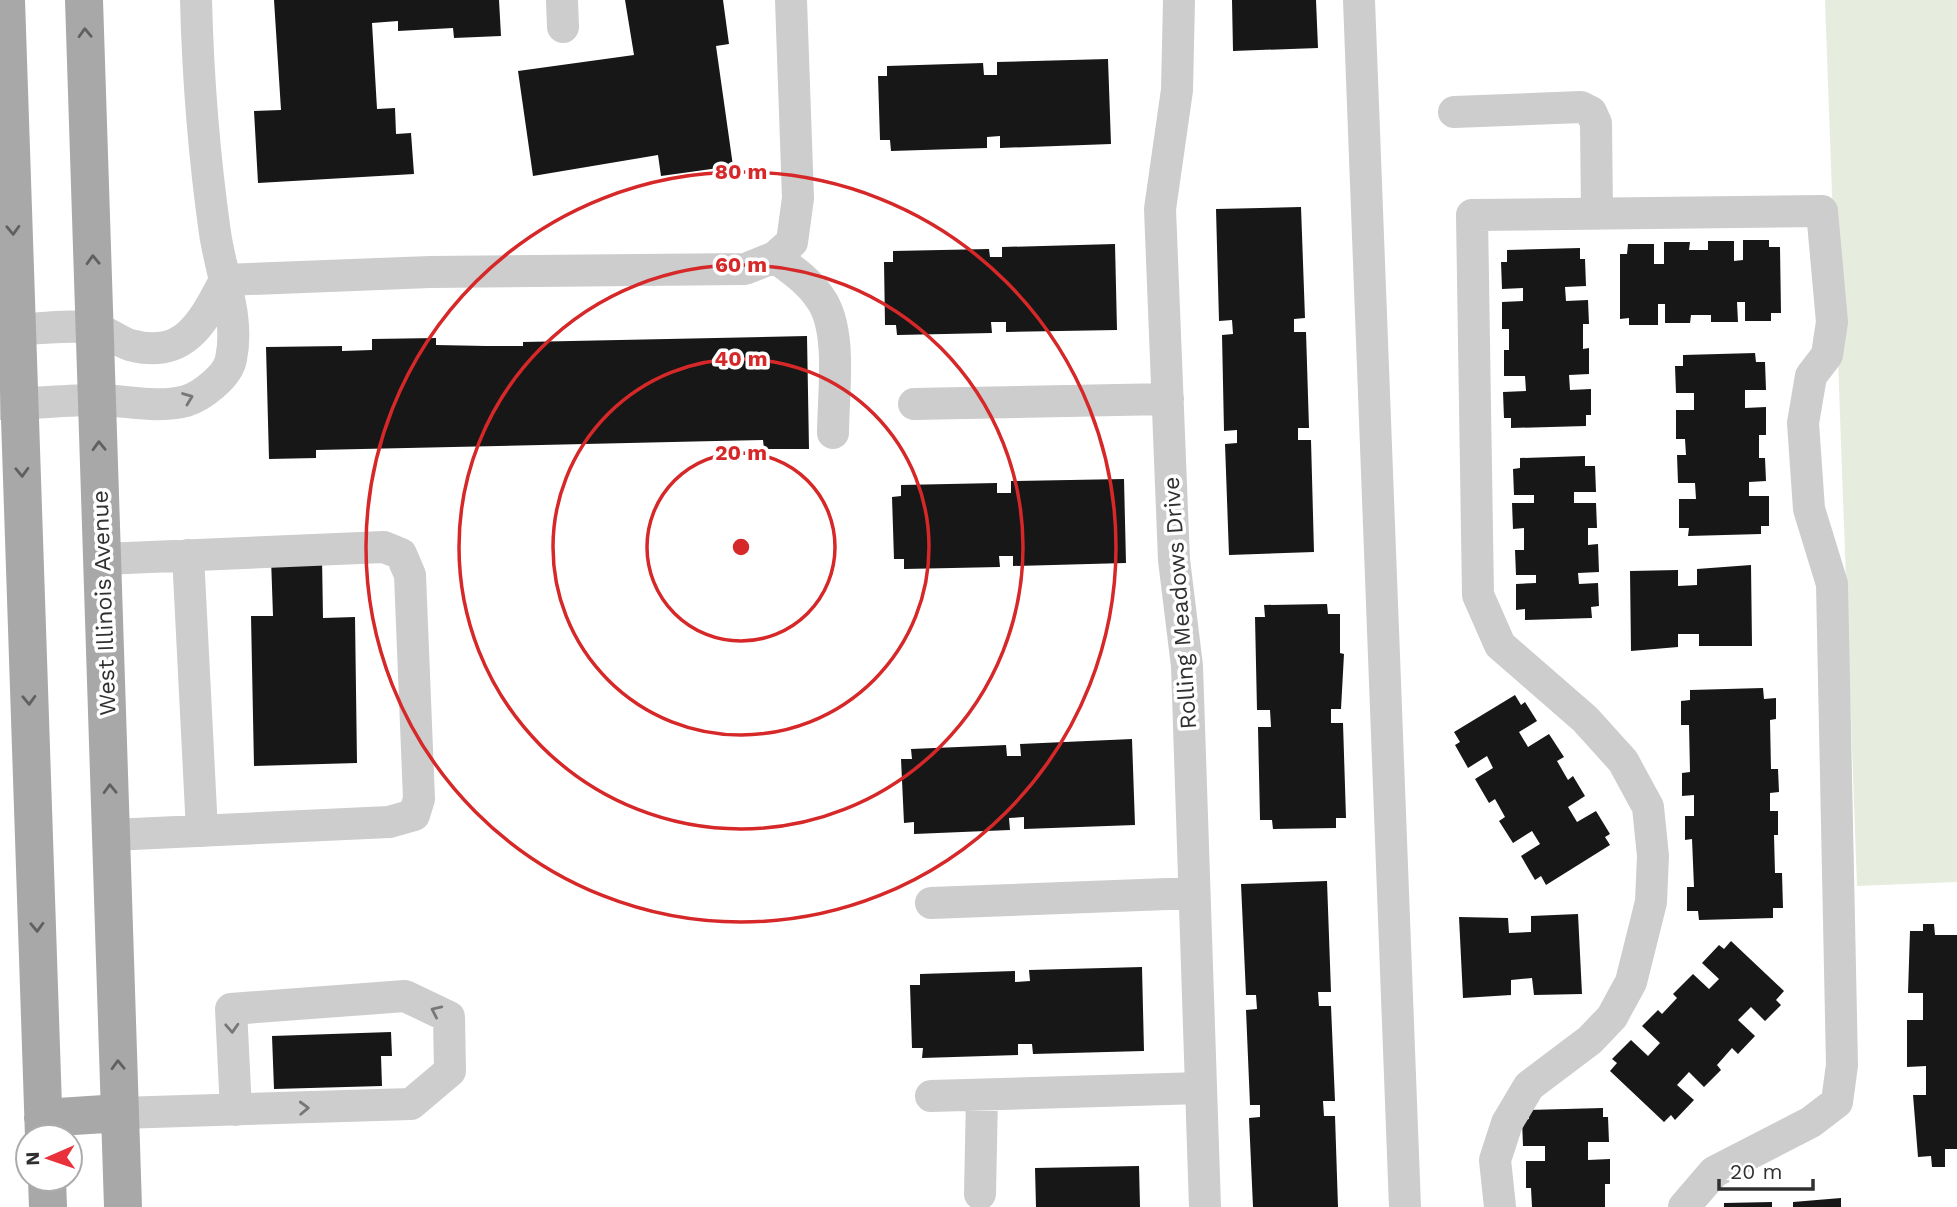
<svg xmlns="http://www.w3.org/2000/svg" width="1957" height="1207" font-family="'Work Sans',sans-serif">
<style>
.green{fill:#e6edde}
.building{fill:#171717}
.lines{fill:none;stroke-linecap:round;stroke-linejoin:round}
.minor{stroke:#cdcdcd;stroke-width:32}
.major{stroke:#a8a8a8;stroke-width:38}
.oneway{stroke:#606060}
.oneway2{stroke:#777}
.ring{fill:none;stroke:#d62828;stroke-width:3.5}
.labels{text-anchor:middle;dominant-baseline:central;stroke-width:7;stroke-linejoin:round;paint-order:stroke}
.street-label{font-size:23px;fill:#303030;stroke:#fff}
.centre{fill:#d62828;stroke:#fff;stroke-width:3.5}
.ring-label{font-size:21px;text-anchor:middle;font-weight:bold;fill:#d62828;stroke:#fff;stroke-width:7;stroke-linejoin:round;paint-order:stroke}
</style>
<rect width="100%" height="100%" fill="#fff"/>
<path class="green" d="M1825,0H1957V882L1857,886Z"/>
<path class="building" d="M274,0H499L501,36L454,38L453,28L398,31V21L372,23L377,109L395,108L396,134L411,133L414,174L258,183L254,111L281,110Z
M625,0H723L729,44L716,46L733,166L661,176L658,155L533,176L518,71L634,55Z
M1232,0H1316L1318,48L1233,51Z
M1108,59L1111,144L1000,148V136L987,137V148L891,151L890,140H880L878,76H887V66L983,63L984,75H997V62Z
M1301,207L1305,318L1294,319V332H1306L1309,428H1298V440H1311L1314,552L1229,555L1225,444L1237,443V430L1224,431L1222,335L1233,334L1232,320L1219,321L1216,209Z
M1743,240H1769V247H1780L1781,313H1771V321H1745V302H1737L1738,322H1711V315H1691L1690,323H1665V304H1658V325H1629V318L1620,319V254H1627L1628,244H1654V264H1664V242H1690L1689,250H1708V241H1734V261L1743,260Z
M1115,244L1117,330L1006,332V322H991L992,333L897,335L896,325H885L884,262H893V251L989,249L990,257H1002V247Z
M1580,248V259H1585L1586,286L1565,287L1566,301L1588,300L1589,324H1583V349L1589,348V374L1569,375L1570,390L1591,389V415H1586V426L1511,428V418H1504L1503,392L1526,391L1525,376H1504V350H1509V329H1502V302L1523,301V288L1502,289L1501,262H1507V250Z
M807,336L809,449H764L763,440L716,441L316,450V458L269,459L266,347L342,346V351L372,350V339L436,338V345L486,346H523V342Z
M1755,353L1756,362H1765L1766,390H1745V408L1766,407V435H1759V458H1765L1766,481L1749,482V496H1769V526H1761V534L1688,536L1689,528H1679V499H1696L1695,483H1678L1677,455H1686L1685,439H1676V410H1694V393H1676L1675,366H1683V355Z
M1585,456V466H1595L1596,492H1574V503H1596L1597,528H1588V545L1598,544L1599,572L1578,573L1579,584L1598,583L1599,606L1591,607L1592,618L1525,620V609L1516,610V584L1536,583V575H1516L1515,550H1524V528L1513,529L1512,503H1534V495H1514L1513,469L1520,468V458Z
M1124,479L1126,563L1013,566V556H999L1000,567L904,569V559H894L892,497L901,496V485L997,483V493H1011V481Z
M322,557L323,618L355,617L357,763L254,766L251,616H273L271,558Z
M1751,565L1752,646H1699V634H1678V647L1631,651L1630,571L1678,570V586L1697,585V569Z
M1327,604L1328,614H1340V653L1344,654L1341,709H1331V723H1343L1346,818H1336V828L1273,829L1272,820H1260L1258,727H1271L1270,710H1257L1255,617H1265L1264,605Z
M1763,688L1764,699L1776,698V719L1770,720L1771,769H1778L1779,792L1770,793V811H1778V835H1774L1775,873H1782L1783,908H1773V918L1699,920L1698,911H1687V887H1694L1692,839L1685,840V816H1694V795L1682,796V773L1690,772L1689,725H1681V701L1690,700V690Z
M1515,695L1521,705L1525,702L1537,721L1519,732L1528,747L1549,734L1564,757L1557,761L1568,780L1573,776L1585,796L1568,807L1577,822L1596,811L1610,834L1605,837L1610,845L1546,885L1541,876L1535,880L1521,856L1540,844L1532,831L1513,843L1499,821L1505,817L1495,799L1489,803L1475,779L1493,768L1487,756L1468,768L1455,745L1460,742L1454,732Z
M1132,739L1135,825L1024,829V817L1009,818L1010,830L914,834V822L904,823L901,759H912L911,749L1006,745L1007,756H1021L1020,744Z
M1327,881L1331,992H1318L1319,1006H1331L1335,1101H1323L1324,1116H1335L1338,1207H1253L1249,1118L1260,1117V1105H1250L1246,1010L1257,1009L1256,995H1246L1241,884Z
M1578,914L1582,994L1534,995L1532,978L1511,980V995L1463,998L1459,917L1508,918L1509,933L1531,932V916Z
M1923,924H1934L1935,935H1957V1149H1945V1167H1932L1931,1156L1918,1157L1913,1095H1926V1066L1907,1067V1020H1923V993H1908L1910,931H1923Z
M1731,941L1784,991L1776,1000L1781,1005L1765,1021L1751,1007L1738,1020L1755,1036L1738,1054L1732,1048L1717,1065L1721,1070L1704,1087L1689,1072L1677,1085L1694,1100L1675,1120L1671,1115L1664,1122L1610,1071L1617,1063L1612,1059L1631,1040L1648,1056L1660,1043L1642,1026L1658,1010L1662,1014L1677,998L1673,994L1693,974L1709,989L1719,979L1702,963L1719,945L1724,949Z
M1142,967L1144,1051L1033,1054L1032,1044H1018V1055L922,1058L923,1048H912L910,985H920V974L1015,971V982L1030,981L1029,970Z
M391,1032L392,1056H381L382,1086L274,1089L272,1036Z
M1603,1108V1117H1608L1609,1142H1588V1160L1610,1159V1184H1605V1207H1532L1531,1188H1526V1161H1545V1146H1523L1522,1120L1529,1119L1528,1110Z
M1139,1166L1140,1207H1036L1035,1168Z
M1841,1198V1207H1793V1202Z
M1772,1202V1207H1724V1203Z"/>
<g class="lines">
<path class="minor" d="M562,0L563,27
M1179,0L1177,90L1160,209L1174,560L1187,666L1205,1207
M1359,0L1405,1207
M1454,112L1581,107L1591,112L1596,123L1597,213
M775,257C791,269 809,281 820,298C843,329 833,395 833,433
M225,280L430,272L745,269L775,257L792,242L798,198L791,0
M0,331C23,330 76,323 96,329C108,332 118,341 130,345C185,360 203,322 225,280
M0,404C32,404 64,400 96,400C127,400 154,409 186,401C202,396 228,376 231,359C240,317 221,275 215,233C204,155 198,79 196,0
M914,404L1168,399
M188,555L202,831
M103,559L384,547L401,554L410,575L419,799L414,815L389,822L112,835
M931,903L1194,893
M931,1096L1201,1088
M120,1113L411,1104L450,1071L449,1017L405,996L231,1009L236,1110
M980,1194L982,1095
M1500,1207L1495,1160L1507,1123L1529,1086L1590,1040L1612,1017L1631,982L1651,902L1653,856L1648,807L1623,761L1585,719L1500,645L1478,595L1472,215L1822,211L1832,322L1827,355L1811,376L1803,423L1809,509L1832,584L1842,1065L1837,1102L1811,1122L1714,1172L1684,1207"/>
<path class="major" d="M6,0L44,1137
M84,0L123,1207
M43,1118L120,1113
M47,1179L48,1207"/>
</g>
<defs><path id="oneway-chevron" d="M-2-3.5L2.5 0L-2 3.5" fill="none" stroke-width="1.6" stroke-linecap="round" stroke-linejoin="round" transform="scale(1.75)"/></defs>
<g class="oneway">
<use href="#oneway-chevron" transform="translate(85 33) rotate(-92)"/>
<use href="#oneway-chevron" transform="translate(13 230) rotate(88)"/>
<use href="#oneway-chevron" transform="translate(93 260) rotate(-92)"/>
<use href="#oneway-chevron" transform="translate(99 446) rotate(-92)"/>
<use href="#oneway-chevron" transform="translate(22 472) rotate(88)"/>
<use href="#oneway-chevron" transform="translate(29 700) rotate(88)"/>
<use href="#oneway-chevron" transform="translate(110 789) rotate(-92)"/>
<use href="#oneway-chevron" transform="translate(37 927) rotate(88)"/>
<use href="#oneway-chevron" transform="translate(118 1065) rotate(-92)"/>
</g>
<g class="oneway2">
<use href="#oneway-chevron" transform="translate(188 398) rotate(-21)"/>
<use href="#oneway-chevron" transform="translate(436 1011) rotate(-155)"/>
<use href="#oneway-chevron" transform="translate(232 1028) rotate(87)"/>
<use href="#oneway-chevron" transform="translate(304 1108) rotate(-2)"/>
</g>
<g class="ring">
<circle cx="741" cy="547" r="94"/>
<circle cx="741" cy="547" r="188"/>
<circle cx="741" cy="547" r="282"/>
<circle cx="741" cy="547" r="375"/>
</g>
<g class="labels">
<g class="street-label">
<text transform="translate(104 603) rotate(-92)">West Illinois Avenue</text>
<text transform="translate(1180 603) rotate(-94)">Rolling Meadows Drive</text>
</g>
</g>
<circle cx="741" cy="547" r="10" class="centre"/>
<g class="ring-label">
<text x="741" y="179">80 m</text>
<text x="741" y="272">60 m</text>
<text x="741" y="366">40 m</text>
<text x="741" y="460">20 m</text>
</g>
<g transform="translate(49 1158) rotate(268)"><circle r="33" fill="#ffffff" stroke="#acacac" stroke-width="2"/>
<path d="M0-5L12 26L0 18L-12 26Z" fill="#e8313a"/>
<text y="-10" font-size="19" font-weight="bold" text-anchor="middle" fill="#303030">N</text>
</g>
<path d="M1719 1179v10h94v-10" fill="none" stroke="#303030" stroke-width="3.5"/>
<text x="1730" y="1179" font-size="21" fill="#303030" stroke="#ffffff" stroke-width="5" paint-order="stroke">20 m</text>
</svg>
